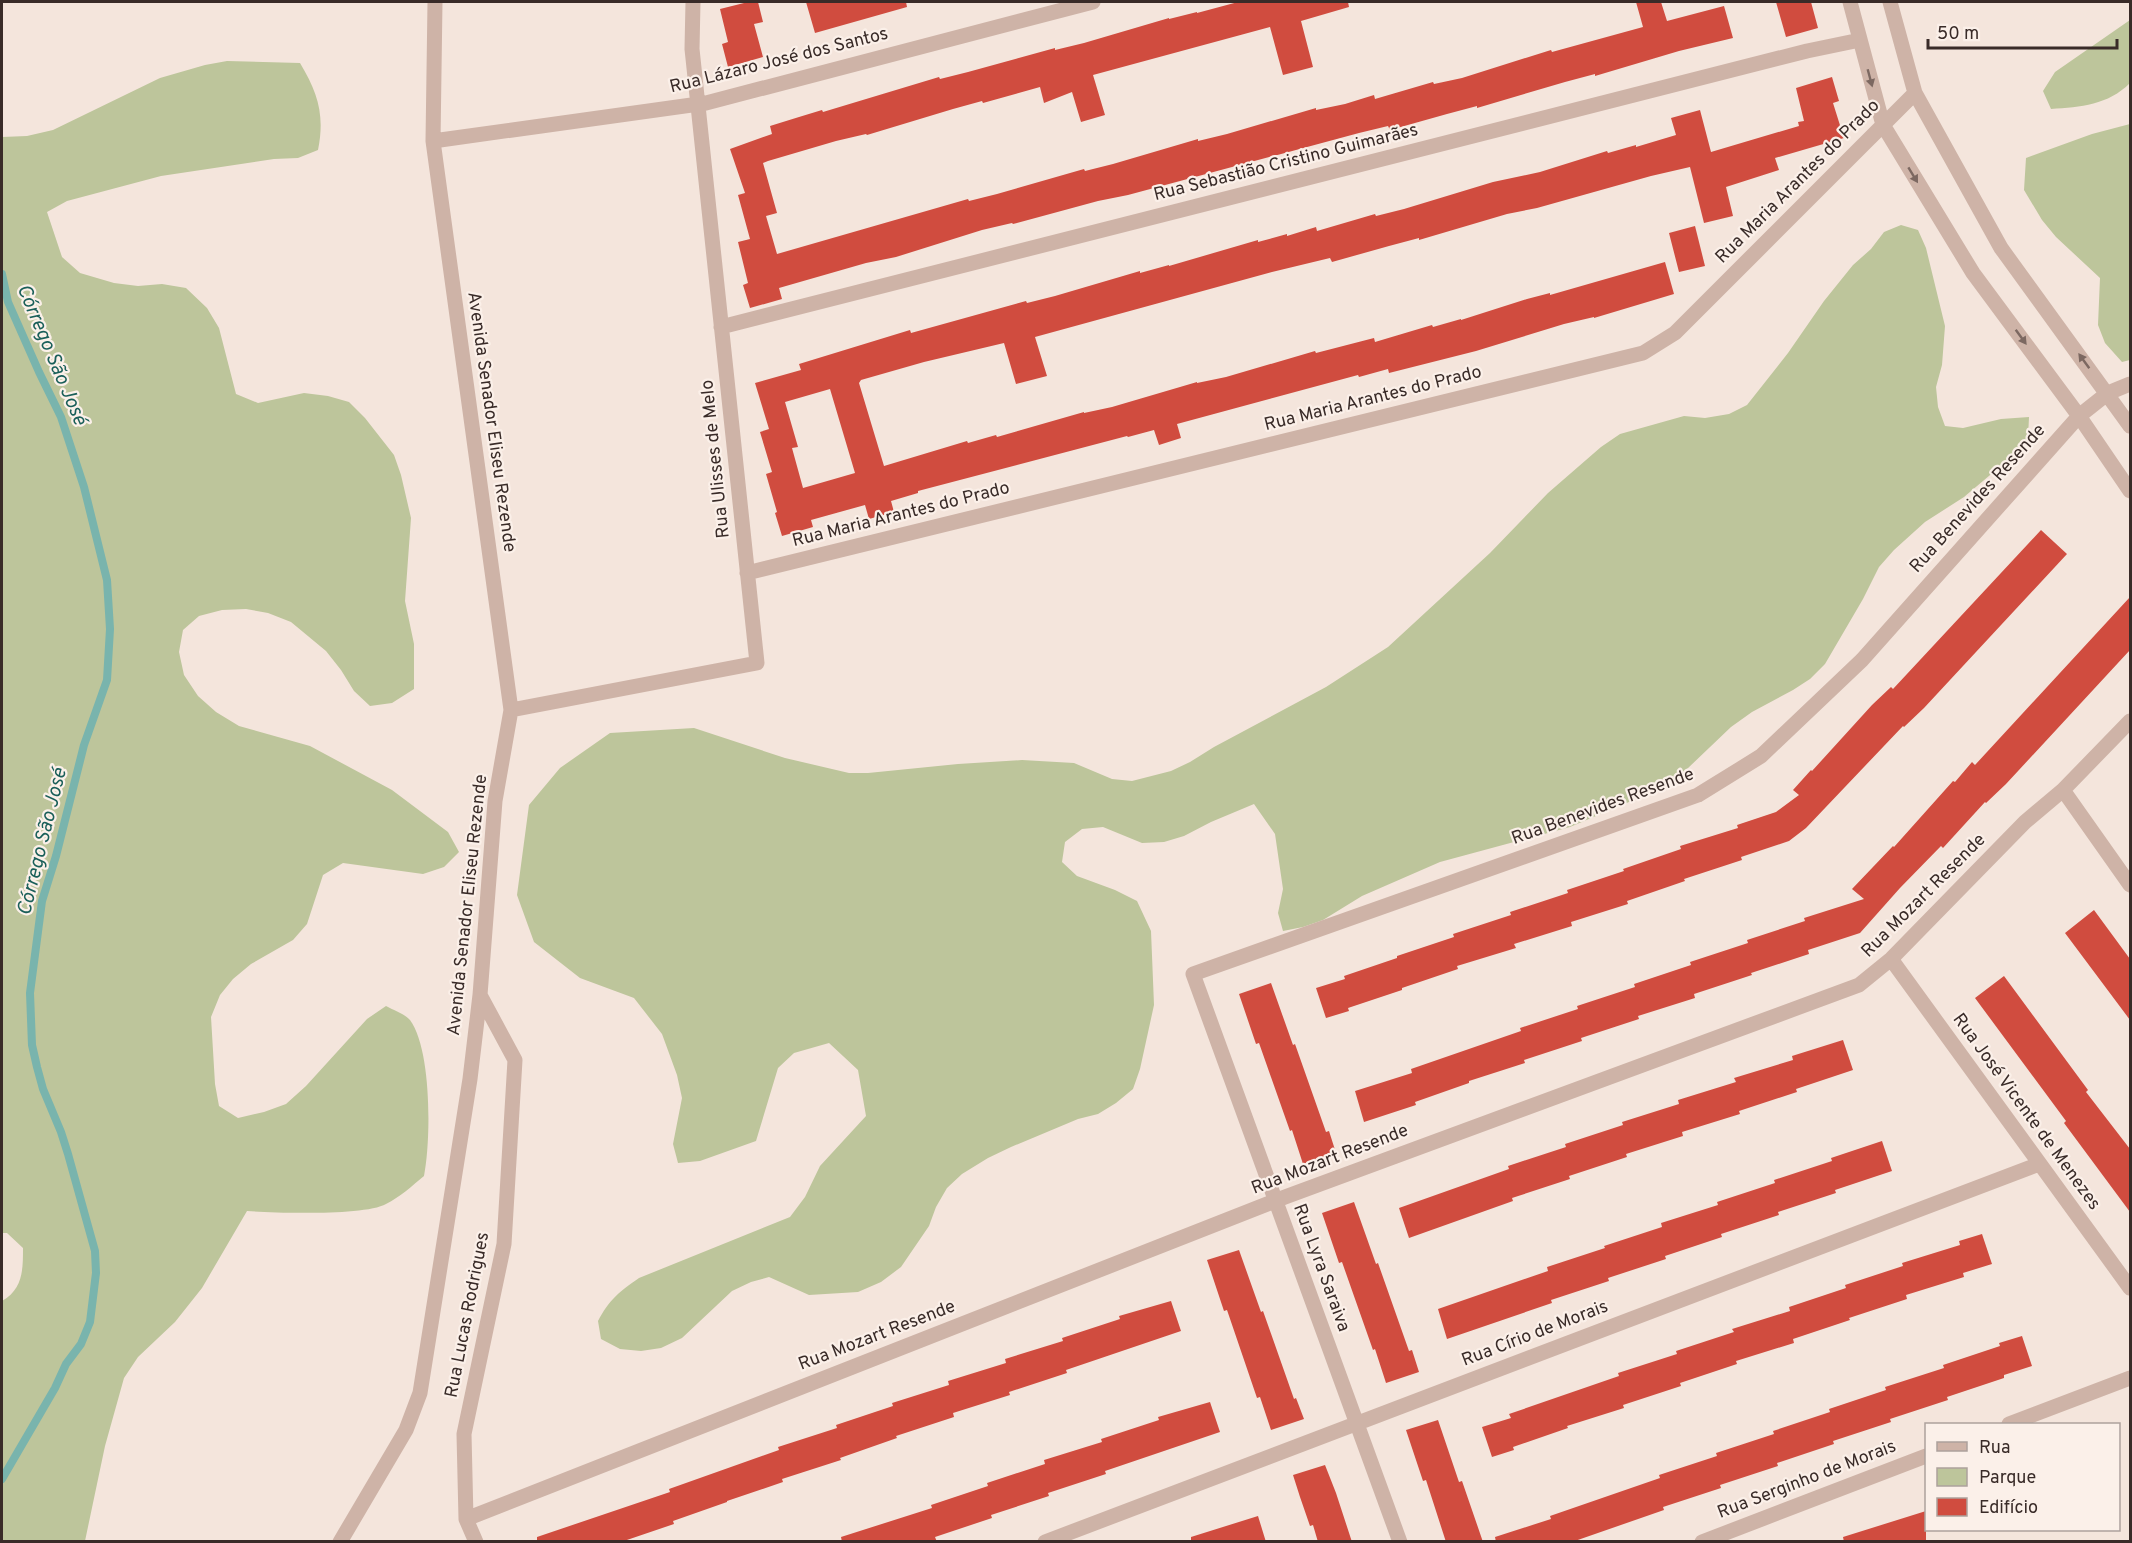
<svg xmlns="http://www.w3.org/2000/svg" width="2132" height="1543" font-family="Overpass,sans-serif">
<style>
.green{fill:#bdc59b}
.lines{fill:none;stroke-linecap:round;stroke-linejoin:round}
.stream{stroke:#79b4ad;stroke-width:8}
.building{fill:#d04c3f;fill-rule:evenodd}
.street{stroke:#ceb3a7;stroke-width:15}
.oneway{fill:#7c6861}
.labels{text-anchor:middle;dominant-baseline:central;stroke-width:4.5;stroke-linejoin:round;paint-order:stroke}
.street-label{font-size:18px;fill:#392b28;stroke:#fbf0e9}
.water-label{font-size:20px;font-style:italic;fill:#1a5f59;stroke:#fbf0e9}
</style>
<rect width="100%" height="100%" fill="#f4e5dc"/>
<path class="green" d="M2130,20V83C2108,105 2081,107 2051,109L2043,91L2055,72Z
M227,61L300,63C318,93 325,115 318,150L298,158L274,159L161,176L67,201L47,212L62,257L80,273L114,283L138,286L162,284L186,288L207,308L219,328L236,394L258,403L304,393L328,396L349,402L365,418L394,455L401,475L411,518L405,601L414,644V689L392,703L370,706L354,691L341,670L326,651L291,622L268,613L246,609L222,610L199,616L183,630L179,652L184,675L198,696L216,712L239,726L310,746L392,790L448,832L459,852L444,867L423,874L343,863L323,875L307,924L293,940L251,964L233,979L220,995L211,1017L215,1084L219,1106L238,1118L264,1112L286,1104L306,1086L367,1019L386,1006C393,1010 405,1014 410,1020C432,1050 431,1141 424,1176C412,1186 400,1197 386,1204C365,1216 274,1213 247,1211L202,1288L175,1322L138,1357L124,1378L105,1446L85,1541H2V1301C23,1289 23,1270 23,1248L7,1233H2V137L27,136L53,130L160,78L205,65Z
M2130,124V360L2122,362L2105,343L2098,325L2100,278L2056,237L2042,220L2024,190L2026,158L2092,134Z
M1901,225L1918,230L1926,248L1945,326L1942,365L1936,387L1938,407L1945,426L1963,428L2001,419L2029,417L2028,438L2015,454L1964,497L1925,522L1894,550L1879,567L1863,599L1825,664L1810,679L1793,690L1752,712L1731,727L1687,769L1668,783L1629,802L1570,827L1440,862L1362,896L1323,920L1303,927L1283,931L1278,913L1283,889L1275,834L1254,804L1211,822L1184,836L1164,842L1142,843L1103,827L1082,829L1065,842L1062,862L1077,876L1115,890L1137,901L1151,931L1154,1005L1140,1069L1133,1089L1116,1103L1098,1114L1078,1119L1011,1147L988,1158L962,1174L947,1188L936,1207L929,1226L901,1267L881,1282L858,1292L809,1295L769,1277L751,1282L732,1291L682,1338L661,1348L641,1351L620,1349L601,1339L598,1321C609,1300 620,1291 639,1278L790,1217L805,1197L820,1166L866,1116L858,1070L829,1043L794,1053L778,1068L756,1141L700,1161L678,1163L673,1144L682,1098L677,1075L662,1034L634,998L580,978L534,942L517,895L529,805L560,768L610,733L694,728L785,758L849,773H868L958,764L1022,760L1074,763L1112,779L1132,781L1171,771L1190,762L1214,747L1326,687L1388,647L1490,553L1548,493L1601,447L1620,434L1684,416L1705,418L1729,414L1747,405L1788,353L1824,301L1853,265L1871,249L1884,232Z"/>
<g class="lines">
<path class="stream" d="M2,274L8,302L39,372L61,417L84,487L107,580L110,629L107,680L84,745L56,856L42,901L30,993L32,1045L37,1067L43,1089L61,1132L68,1154L95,1251L96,1273L90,1322L81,1344L66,1364L55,1388L2,1479"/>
</g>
<path class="building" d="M748,2H758L763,22L754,24L763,57L728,67L722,44L728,42L720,9Z
M806,2H906L907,7L815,33Z
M1238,2H1348L1349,7L1301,21L1313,67L1283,75L1270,27L1093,75L1105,115L1081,122L1072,92L1044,103L1040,87L983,103L982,101L953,109L867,135L866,134L836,141L768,161L763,163L777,213L766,216L777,254L968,199L969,201L997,194L1084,169L1085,171L1113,164L1198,139V141L1227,134L1316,108V110L1345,104L1374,95L1375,99L1433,82L1434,84L1462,78L1551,50L1552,52L1643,27L1636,2H1661L1667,21L1724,6L1733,38L1679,51L1595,76V74L1565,82L1477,108V106L1447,114L1390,130L1388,126L1359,133L1128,195L1098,201L1013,224L1012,223L982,230L896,257L866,263L779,288L782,299L750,308L743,285L748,283L738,242L750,239L738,195L745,193L730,149L772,134L770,126L799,117L822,110L823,112L939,77L940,79L968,72L1055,48V50L1084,43L1169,18V19L1197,12V13Z
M1776,2H1811L1818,28L1786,37Z
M1832,77L1839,101L1833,103L1844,138L1775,158L1779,170L1726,187L1733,216L1704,223L1690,167L1651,176L1537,208L1507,214L1419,240V238L1389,246L1332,262L1330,258L1272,272L1035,337L1047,376L1016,384L1004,343L924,362L861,380L859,383L884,466L967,441L968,443L996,435L997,437L1084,412V413L1112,407L1197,382V383L1226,377L1315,351L1316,353L1374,338L1375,342L1432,325L1433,327L1461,319V320L1527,299L1550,293V295L1665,262L1674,294L1594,318V317L1564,324L1476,351L1389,373L1388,369L1359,377L1358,375L1177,424L1181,438L1159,445L1154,430L1128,437L1127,436L918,491V493L891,501L894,512L869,519L865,505L811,520L813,527L782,536L775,513L777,512L766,474L772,472L760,432L769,429L755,383L801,370L799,364L910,330L911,333L1026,301L1027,303L1055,296L1140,271V273L1169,265V266L1258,240V242L1287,234V236L1316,227L1317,231L1375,214L1376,216L1404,209L1493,182L1540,172L1607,151L1608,153L1636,145V147L1676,135L1671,118L1700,110L1711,152L1799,126L1798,122L1804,121L1796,88ZM830,389L855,473L803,488L792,448L798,447L785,402Z
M1695,226L1705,266L1679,272L1669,233Z
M2041,530L2067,554L1924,708L1904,727L1903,726L1806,828L1789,841L1741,857L1742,860L1684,879L1685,881L1627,901L1628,904L1571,922L1572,926L1514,944L1516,948L1457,966L1458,969L1402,988V990L1348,1008L1349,1011L1326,1018L1316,988L1345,979L1344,976L1397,958V956L1454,937L1453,934L1511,915L1510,912L1568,893L1567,890L1624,871L1623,869L1681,849L1680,846L1738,828L1737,825L1776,812L1799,795L1793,790L1811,770L1812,771L1872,705L1891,687L1893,689Z
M2130,597V650L2006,784L1986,803L1985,802L1943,848L1941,846L1900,888L1860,933L1808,950L1809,954L1751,973L1752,975L1694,994L1695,998L1638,1016L1639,1019L1581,1038L1582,1041L1524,1060L1525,1063L1469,1081V1083L1415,1102L1416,1105L1364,1122L1355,1091L1412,1073L1411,1069L1521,1031L1520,1028L1578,1009L1577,1006L1635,987L1634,984L1691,965L1690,962L1748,943L1747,940L1805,921L1804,918L1864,899L1852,889L1893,846L1894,847L1953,781L1955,782L1972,762L1975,765Z
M2094,910L2130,959V1020L2065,933Z
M2004,976L2088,1090L2086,1092L2130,1149V1212L2064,1123L2066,1121L1975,998Z
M1271,983L1293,1045L1295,1044L1326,1132L1329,1131L1336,1153L1303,1164L1292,1130L1290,1131L1259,1043L1256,1044L1239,994Z
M1843,1040L1853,1070L1796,1089L1797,1092L1739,1111L1740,1114L1682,1132L1683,1136L1626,1154L1627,1157L1569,1176L1570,1179L1512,1198L1513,1201L1409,1238L1399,1208L1509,1169L1508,1166L1566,1147L1565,1144L1623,1125L1622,1122L1679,1104L1678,1100L1736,1082L1734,1078L1793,1060L1792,1056Z
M1882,1141L1892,1171L1835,1190L1836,1193L1778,1212L1779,1215L1721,1234L1722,1237L1665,1256L1666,1259L1608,1278L1609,1281L1551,1300L1552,1303L1447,1339L1438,1309L1548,1271L1547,1267L1605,1248L1604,1246L1662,1227L1661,1223L1718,1205L1717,1202L1775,1183L1774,1180L1832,1161L1831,1158Z
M1354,1202L1376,1264L1378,1263L1409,1351L1412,1350L1419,1372L1386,1383L1375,1349L1373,1350L1342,1262L1339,1263L1322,1213Z
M1982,1234L1992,1264L1963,1273L1964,1277L1906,1295L1907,1299L1849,1318L1850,1320L1793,1339L1794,1343L1736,1361L1737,1364L1680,1383L1681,1386L1623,1405L1624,1408L1567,1426L1568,1428L1513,1447L1514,1450L1492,1457L1482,1427L1511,1418L1509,1414L1619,1376L1618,1373L1677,1354L1676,1351L1734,1332L1732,1329L1790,1311L1789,1307L1846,1288L1845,1285L1903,1266L1902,1263L1960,1245L1959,1241Z
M1239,1250L1261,1312L1263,1311L1294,1399L1296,1398L1304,1419L1271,1430L1260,1397L1257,1398L1227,1310L1224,1311L1207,1260Z
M1171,1301L1181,1331L1066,1370L1067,1373L1009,1392L1010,1395L953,1413L954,1417L896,1436L897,1438L840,1458L841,1460L782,1479L783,1482L727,1501V1502L673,1521L674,1524L621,1542H537V1537L670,1492L669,1489L779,1450L778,1447L837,1428L836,1425L893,1406L892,1403L949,1385L948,1381L1006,1363L1005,1359L1063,1341L1062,1338L1120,1319L1119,1316Z
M2022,1336L2032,1366L2004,1375V1378L1947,1397L1948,1400L1890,1419L1891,1422L1833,1441L1834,1444L1777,1463L1778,1466L1720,1485L1721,1488L1663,1507L1664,1510L1572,1542H1496L1495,1537L1551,1519L1550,1516L1660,1478L1659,1475L1717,1456L1716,1453L1774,1434L1773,1431L1830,1412L1829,1409L1886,1390L1885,1387L1944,1368L1943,1365L2000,1346L1999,1343Z
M1210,1402L1220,1432L1105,1471L1106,1474L1048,1493L1049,1496L991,1515L992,1518L935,1537L937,1542H842L841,1537L932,1508L931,1505L988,1486L987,1483L1045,1464L1044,1460L1102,1442L1101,1439L1159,1420L1158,1417Z
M1438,1420L1459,1482L1462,1481L1483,1542H1446L1426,1480L1423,1481L1406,1430Z
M1325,1465L1336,1493L1352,1542H1318L1313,1525L1310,1526L1300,1497L1293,1475Z
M1926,1511V1542H1844L1843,1537Z
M1258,1516L1266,1542H1191V1537Z"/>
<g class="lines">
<path class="street" d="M1850,2L1883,125L1973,273L2079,416L2130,491
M1890,2L1915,93L2001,248L2130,426
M433,141L706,103L1093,2
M721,327L1807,51L1860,40
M747,573L1643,353L1675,333L1915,93
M511,710L757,663L692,49L693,2
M2063,790L2130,885
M1891,959L2130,1288
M2009,1424L2130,1378
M466,1519L1285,1197L1859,985L1891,959L2025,822L2063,790L2130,721
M340,1542L406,1430L420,1393L470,1079L480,995L495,801L511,710L433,141L435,2
M476,1542L466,1519L464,1434L504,1244L515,1060L480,995
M1045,1542L2039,1164
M1400,1542L1193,974L1698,795L1761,756L1862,660L2079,416L2108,393L2130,384
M1702,1542L1926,1456"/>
</g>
<defs><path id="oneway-solid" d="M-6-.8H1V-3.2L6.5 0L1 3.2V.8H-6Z" transform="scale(1.5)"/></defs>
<g class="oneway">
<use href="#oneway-solid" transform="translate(1870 78) rotate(75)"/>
<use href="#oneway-solid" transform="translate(1913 175) rotate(59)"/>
<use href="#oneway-solid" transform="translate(2021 337) rotate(54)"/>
<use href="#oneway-solid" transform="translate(2084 361) rotate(-126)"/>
</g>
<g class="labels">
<g class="street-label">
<text transform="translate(779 61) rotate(-14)">Rua Lázaro José dos Santos</text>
<text transform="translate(1286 163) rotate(-14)">Rua Sebastião Cristino Guimarães</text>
<text transform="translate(1798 182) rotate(-45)">Rua Maria Arantes do Prado</text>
<text transform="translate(1373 399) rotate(-14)">Rua Maria Arantes do Prado</text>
<text transform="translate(491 422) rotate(82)">Avenida Senador Eliseu Rezende</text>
<text transform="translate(716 459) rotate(-96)">Rua Ulisses de Melo</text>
<text transform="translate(1978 499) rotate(-48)">Rua Benevides Resende</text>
<text transform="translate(901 515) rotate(-14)">Rua Maria Arantes do Prado</text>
<text transform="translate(1603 807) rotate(-20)">Rua Benevides Resende</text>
<text transform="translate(1924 896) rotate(-45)">Rua Mozart Resende</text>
<text transform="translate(468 905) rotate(-84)">Avenida Senador Eliseu Rezende</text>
<text transform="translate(2026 1112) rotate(54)">Rua José Vicente de Menezes</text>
<text transform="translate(1330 1160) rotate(-21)">Rua Mozart Resende</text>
<text transform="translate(1321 1268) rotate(70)">Rua Lyra Saraiva</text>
<text transform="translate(468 1315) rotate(-79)">Rua Lucas Rodrigues</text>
<text transform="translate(1535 1334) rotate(-21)">Rua Círio de Morais</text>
<text transform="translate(877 1336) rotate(-21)">Rua Mozart Resende</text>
<text transform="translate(1807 1480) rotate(-21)">Rua Serginho de Morais</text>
</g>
<g class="water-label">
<text transform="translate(51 355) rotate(67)">Córrego São José</text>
<text transform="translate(43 842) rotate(-76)">Córrego São José</text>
</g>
</g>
<rect width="2132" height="1543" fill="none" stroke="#392b28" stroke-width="6"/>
<rect x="1925" y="1423" width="195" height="108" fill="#fbf0e9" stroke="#ada19c" stroke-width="1.5"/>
<rect x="1937" y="1442" width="30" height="9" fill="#ceb3a7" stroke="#ada19c" stroke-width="1.5"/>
<text x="1979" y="1453" font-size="18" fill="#392b28">Rua</text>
<rect x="1937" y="1468" width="30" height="18" fill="#bdc59b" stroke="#ada19c" stroke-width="1.5"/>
<text x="1979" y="1483" font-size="18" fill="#392b28">Parque</text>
<rect x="1937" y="1498" width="30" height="18" fill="#d04c3f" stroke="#ada19c" stroke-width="1.5"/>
<text x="1979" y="1513" font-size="18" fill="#392b28">Edifício</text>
<path d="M1928 39v9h189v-9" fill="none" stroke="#392b28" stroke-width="3"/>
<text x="1937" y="39" font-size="18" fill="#392b28" stroke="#fbf0e9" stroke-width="4.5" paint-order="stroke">50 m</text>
</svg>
